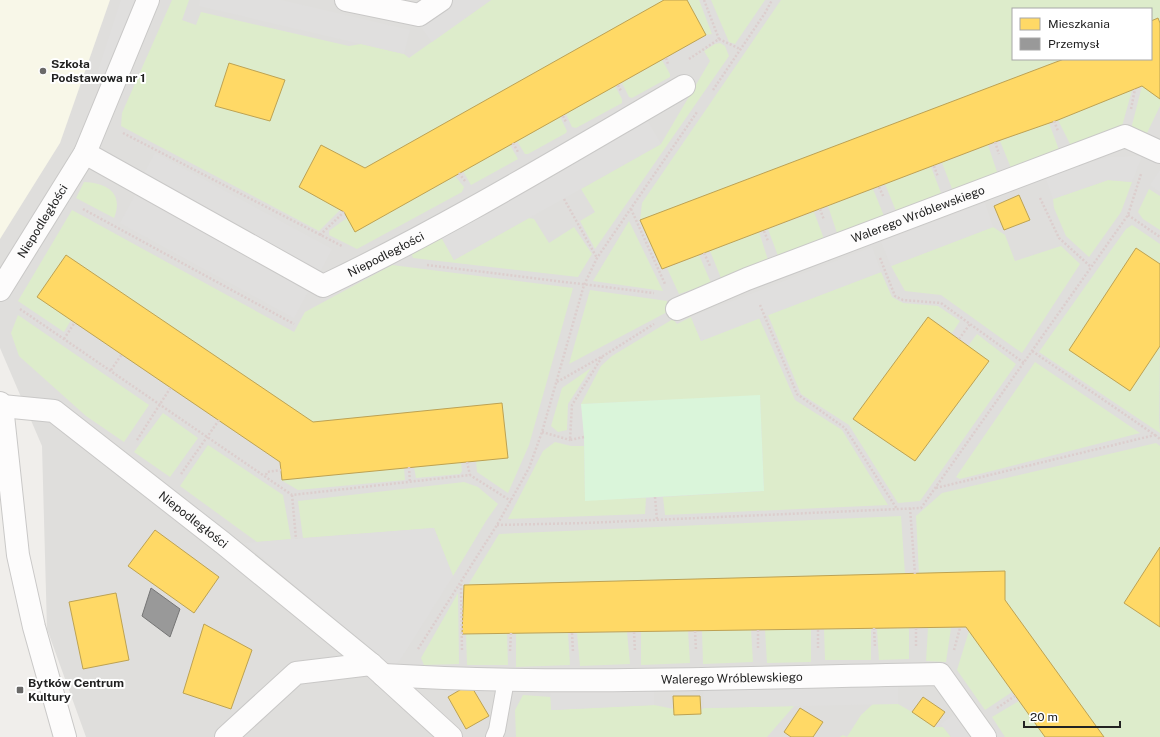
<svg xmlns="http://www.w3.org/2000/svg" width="1160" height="737" font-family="'Public Sans',sans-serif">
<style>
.residential{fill:#dfdedc;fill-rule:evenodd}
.education{fill:#f8f7e8}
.grass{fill:#ddeccb}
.park{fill:#daf5da}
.parking{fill:#e0dfde}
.homes{fill:#ffd966;stroke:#bda252}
.industry{fill:#999;stroke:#757575}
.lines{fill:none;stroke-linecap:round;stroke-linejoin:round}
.service-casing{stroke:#c9c8c7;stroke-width:18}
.minor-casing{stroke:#c9c8c7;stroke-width:24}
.tertiary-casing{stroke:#c9c8c7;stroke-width:24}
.path{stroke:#dccecd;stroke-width:2.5;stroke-dasharray:2 2;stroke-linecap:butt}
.service{stroke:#fdfcfc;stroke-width:16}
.minor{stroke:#fdfcfc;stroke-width:22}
.tertiary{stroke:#fdfcfc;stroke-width:22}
.poi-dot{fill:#6a6968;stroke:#fff;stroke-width:1.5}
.labels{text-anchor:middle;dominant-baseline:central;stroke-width:4;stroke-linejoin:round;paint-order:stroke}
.poi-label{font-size:12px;font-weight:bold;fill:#222;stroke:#fff;text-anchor:start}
.street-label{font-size:12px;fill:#222;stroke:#fff}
</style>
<rect width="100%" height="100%" fill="#f0eeeb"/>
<path class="residential" d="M0,0H1160V737H86L47,629L42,446L0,348ZM1013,9H1151V59H1013Z"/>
<path class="education" d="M0,0H110L60,143L0,239Z"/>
<path class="grass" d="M172,0H189L182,20L196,25L201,12L349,46L361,44L404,54L409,58L491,0H664L365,168L321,145L299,187L340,210L319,231L121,126L122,113Z
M687,0H699L712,34L706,35Z
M711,0H765L735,44L729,42Z
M781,0H1160V23L1158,18L1151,21V9H1013V59H1064L640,220L642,203Z
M720,43L725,46L729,56L595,249L580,221L595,212L581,189L661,144L710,61L704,51L715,44Z
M662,60L670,74V77L632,98L629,97L622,83Z
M615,86L622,99V103L576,128L572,127L566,114Z
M1142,86L1160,99V106L1147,133L1131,129Z
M1132,90L1121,130L1071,146L1058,120Z
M560,117L567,131L566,133L528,154H525L517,141Z
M1049,123L1059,150L1011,168L1000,141Z
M510,145L518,159L471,185L463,171Z
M988,145L998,175L953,191L942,163Z
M931,167L941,193L896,211L885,184Z
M455,176L464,187L462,192L357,249L329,235V231L348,217L356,231Z
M1108,180L1132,182L1121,212L1089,257L1066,236L1054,208L1053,199Z
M84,182C107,183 124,193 114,218L76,198Z
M873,189L884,216L837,233L828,206Z
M1149,189L1160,196V230L1143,219L1138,212Z
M72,210L294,332L305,312L392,265L573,288L529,445L508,493L477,472L476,461L508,457L502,403L313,422L66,255L37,297L71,320L64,332L18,301Z
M814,212L824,239L778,256L768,229Z
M529,218L534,219L549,243L574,227L592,254L578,277L413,258L411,253L440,235L454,260Z
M629,221L663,291L593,281Z
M1132,225L1160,244V264L1136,248L1069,350L1130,391L1160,346L1159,419L1160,433L1039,352L1126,229Z
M993,227L1005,235L1015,261L1061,246L1080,264L1022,353L941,295L905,291L891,266Z
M759,232L768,260L721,278L710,251Z
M699,255L711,283L679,294L667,268Z
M881,272L892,297L903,303L938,306L960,321L952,333L928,317L853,419L915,461L989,361L968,346L977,334L1016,364L920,501L898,503L849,425L801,394L768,315Z
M590,290L667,301L669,311L569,364Z
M18,315L149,405L124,442L86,416L19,356L11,333Z
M691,317L701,341L759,318L795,400L842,430L888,505L665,515L663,497L764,491L760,396L581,404L601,366L612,356L673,319L677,324Z
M1035,362L1140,433L960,479L956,477Z
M591,368L568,404L567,430L558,432L551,426L562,388Z
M163,413L198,438L170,477L134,452Z
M555,442L571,446H584L585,500L646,498L645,514L508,519L543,451Z
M1156,443L1160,446V547L1124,603L1160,627V737H1104L1005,600L1004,572L919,574L916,516L942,493Z
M208,445L283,495L291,539L257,542L180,486Z
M461,462L462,471L460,474L416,478L414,467Z
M404,468L405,480L298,490L281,480Z
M464,482L478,487L498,504L486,521L453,576L434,528L303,538L298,501Z
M901,516L905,574L468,585L499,534Z
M458,593L459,664L424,665L421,658Z
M909,628V659L879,660L877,629Z
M928,628H951L946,662L926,661Z
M811,629V662L767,663L765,630Z
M824,629H871V660H825Z
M751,630L753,662L703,664L702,631Z
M688,631L690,663L641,665V632Z
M969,631L1012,692L985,710L957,670Z
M627,632L630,664L580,666L577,633Z
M516,633H568L570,665L516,667Z
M466,634H507L508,665H467Z
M523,695L551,697V710L654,705L674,709V715L701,714V710L704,708L794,706L767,737H516L515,710Z
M1019,701L1045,737H1005L992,717Z
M873,704H898L912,712L934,727H943L951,737H840L843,735L847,737L861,715Z"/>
<path class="park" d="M760,395L764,491L585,501L584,437L581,404Z"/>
<path class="parking" d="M121,0H137L111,79L97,74Z
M200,0H281L410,30L404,54L199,6Z
M450,0H491L432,42L418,23Z
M647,120L661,144L454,260L440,235Z
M155,153L332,249L317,278L140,181Z
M1142,156L1132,182L1108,180L1053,199L1045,176L1109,157Z
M1160,170V192L1150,185Z
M136,193L310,288L294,318L120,223Z
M985,203L993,227L891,266L881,242Z
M872,247L881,272L701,341L691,317Z
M434,528L453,576L400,660L394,666L370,651L245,543Z
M898,682V704L704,708L703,687Z
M654,686V705L551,710L550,689Z
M956,713L974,737H951L941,724Z"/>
<path class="homes" d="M664,0H687L706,35L355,232L344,212L299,187L321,145L365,168Z
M1158,18L1160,23V99L1142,86L1058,120L995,142L662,269L640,220L1064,59H1151V21Z
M229,63L285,80L270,121L215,106Z
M1019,195L1030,220L1004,230L994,206Z
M1136,248L1160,264V346L1130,391L1069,350Z
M66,255L313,422L502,403L508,458L282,480L280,462L37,297Z
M928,317L989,361L915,461L853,419Z
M155,530L219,577L194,613L128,566Z
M1160,547V627L1124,603Z
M1005,571V600L1104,737H1045L966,627L462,634L464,585Z
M116,593L129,660L83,669L69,602Z
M204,624L252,650L231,709L183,693Z
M470,684L489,716L466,729L448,697Z
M673,696H700L701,714L674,715Z
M923,697L945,712L934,727L912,712Z
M800,708L823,722L813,737H791L784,732Z"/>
<path class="industry" d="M151,588L180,609L170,637L142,616Z"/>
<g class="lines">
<g class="service-casing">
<path id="service" d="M494,737L497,730L506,680"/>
</g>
<g class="minor-casing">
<g id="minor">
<path d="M346,0L419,15L441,0"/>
<path id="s1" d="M85,153L323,286C447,227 565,155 684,86"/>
<path id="s2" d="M0,290L85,153L148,0"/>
<path id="s3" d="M677,309L747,279L1125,136L1160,152"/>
<path id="s4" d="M2,406L54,411L223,543L371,664L451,737"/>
<path id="s5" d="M383,675C568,686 754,677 940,674L985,737"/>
<path d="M226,737L296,673L371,664"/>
</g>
</g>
<g class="tertiary-casing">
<path id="tertiary" d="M0,403L2,406L18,555L34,627L65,737"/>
</g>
<path class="path" d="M704,0L719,39
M666,58L668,64
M689,59L719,39L740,49
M618,85L621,91
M713,90L765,13L772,0
M1131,109L1135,89
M563,116L566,122
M1054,121L1058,131
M123,133L342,246
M995,142L999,154
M513,143L518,152
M934,166L938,177
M459,173L465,181
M879,187L884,198
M1040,198L1059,238L1091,267
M564,199L597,258
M83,209L294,324
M631,209L665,284
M820,209L824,220
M1128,215L1160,237
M764,231L768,241
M320,235L344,212
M704,253L710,266
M880,258L895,296L903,300L941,303L1024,363
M427,265L654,293
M760,305L797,394L845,428L897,509
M20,309L292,495L470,475L511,501
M64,339L75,322
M959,339L970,324
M111,370L122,354
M557,382L603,356L654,324
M542,432L570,440
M1155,435L1160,439
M584,437L570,440L572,405L602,357
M137,440L171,387
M467,462L470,475
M409,467L410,483
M181,474L219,420
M266,475L267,472L281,470
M936,488L1155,435L1032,351
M292,495L296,539
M655,497L657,520
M910,508L915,574
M497,525L586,523L921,508L1128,215L1141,174
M461,584L462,651
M874,628L875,647
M758,630V650
M818,630V649
M695,631L696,650
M634,632L635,652
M572,633L573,652
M916,646V628
M418,649L497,525L529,468L542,432L584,285L597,258L697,112
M954,650L960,628
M510,651L511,633
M997,708L1015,696"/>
<use href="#service" class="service"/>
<use href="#minor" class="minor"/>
<use href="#tertiary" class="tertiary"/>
</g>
<g class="poi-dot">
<circle cx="43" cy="71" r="4"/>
<rect x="16" y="686" width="8" height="8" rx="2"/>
</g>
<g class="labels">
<g class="poi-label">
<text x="51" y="64">Szkoła<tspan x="51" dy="14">Podstawowa nr 1</tspan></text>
<text x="28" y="683">Bytków Centrum<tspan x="28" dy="14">Kultury</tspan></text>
</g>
<g class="street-label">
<text stroke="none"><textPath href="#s3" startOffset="259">Walerego Wróblewskiego</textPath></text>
<text stroke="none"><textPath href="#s2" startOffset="81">Niepodległości</textPath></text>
<text stroke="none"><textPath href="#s1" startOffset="343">Niepodległości</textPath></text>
<text stroke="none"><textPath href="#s4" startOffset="229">Niepodległości</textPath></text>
<text stroke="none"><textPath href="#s5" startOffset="349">Walerego Wróblewskiego</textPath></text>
</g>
</g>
<rect x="1012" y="8" width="140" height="52" fill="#ffffff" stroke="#a7a7a7"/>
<rect x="1020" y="18" width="20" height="12" fill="#ffd966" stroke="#a7a7a7"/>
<text x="1048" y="28" font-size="12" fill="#222222">Mieszkania</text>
<rect x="1020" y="38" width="20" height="12" fill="#999999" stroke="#a7a7a7"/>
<text x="1048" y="48" font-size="12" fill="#222222">Przemysł</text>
<path d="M1024 721v6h96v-6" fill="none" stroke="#222222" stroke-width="2"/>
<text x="1030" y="721" font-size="12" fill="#222222" stroke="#ffffff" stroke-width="3" paint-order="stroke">20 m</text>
</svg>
